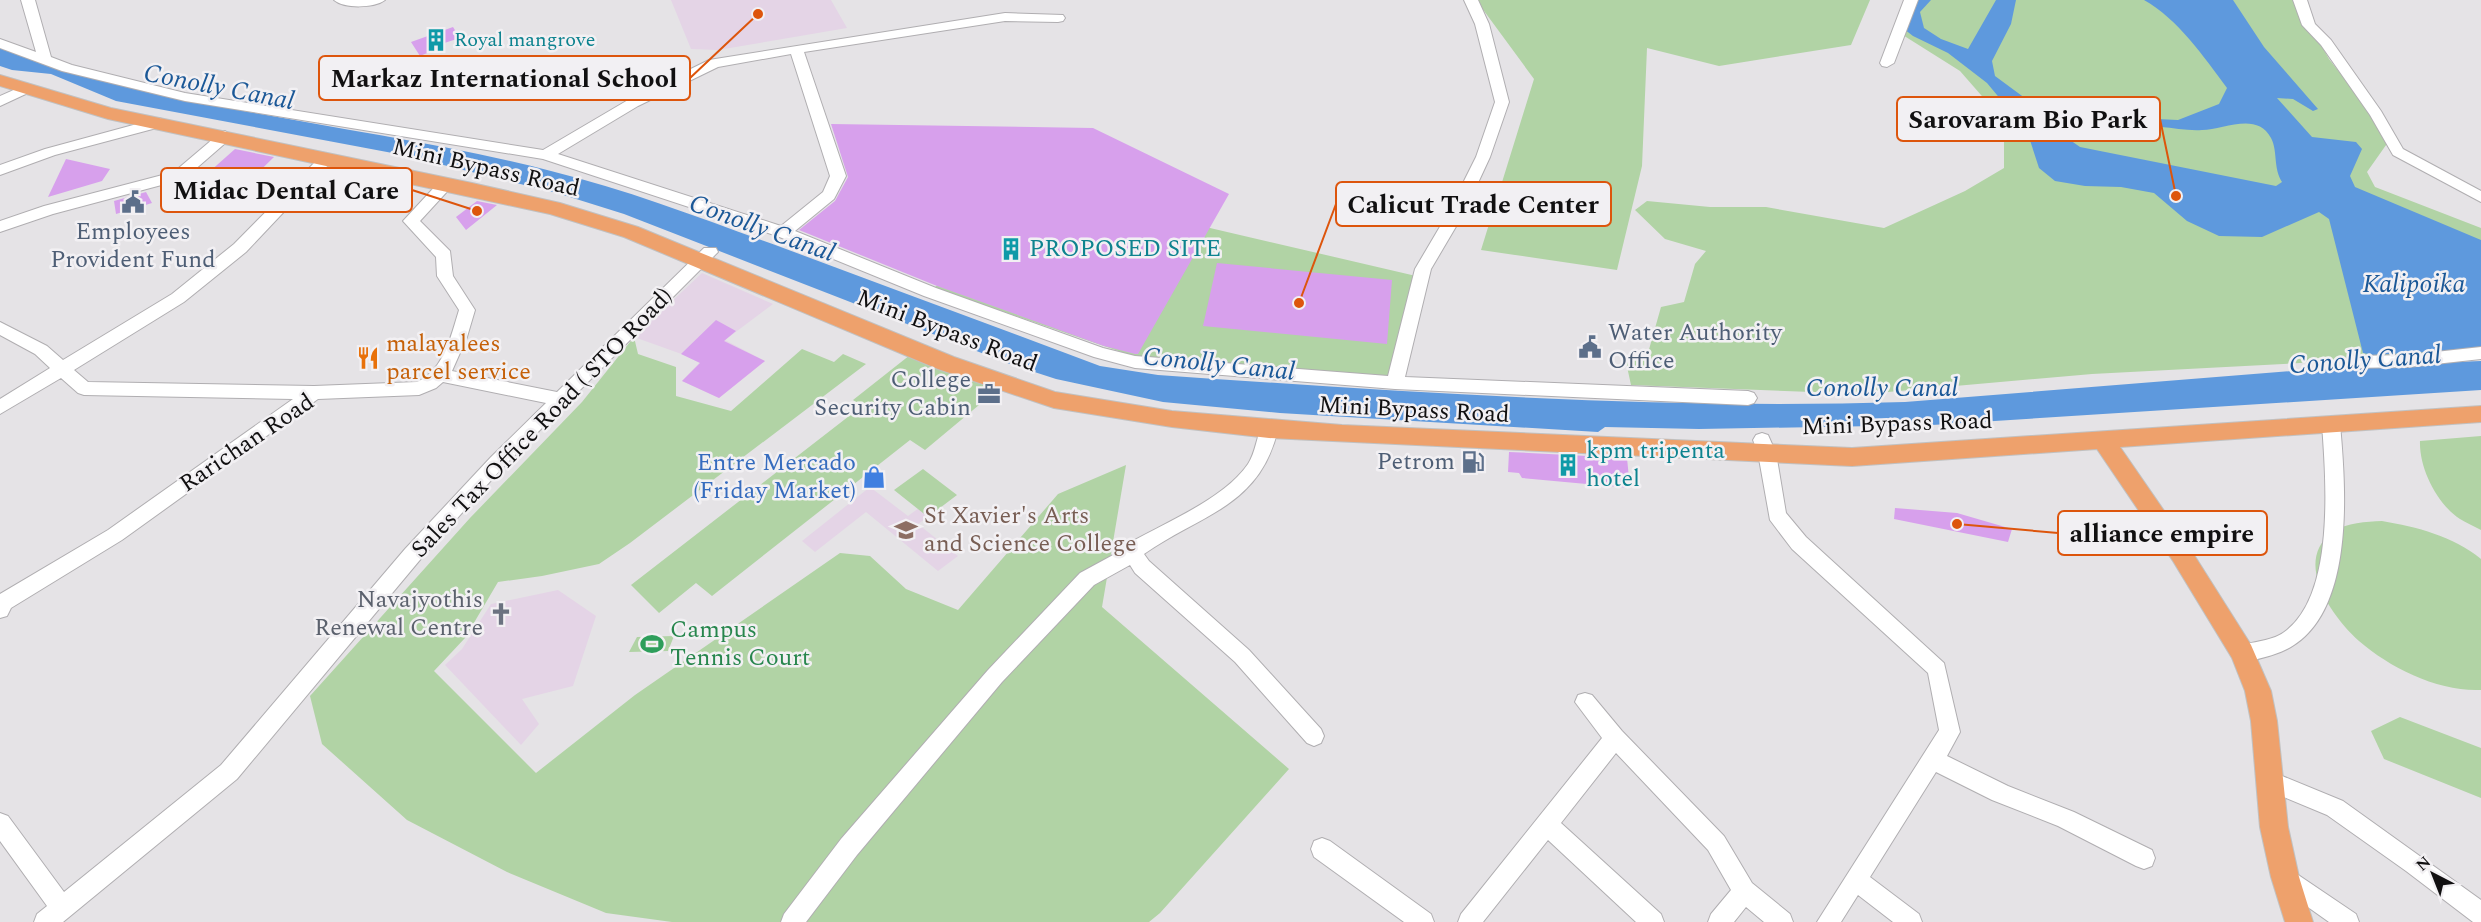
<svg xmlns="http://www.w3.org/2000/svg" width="2481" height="922" font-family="Spectral,serif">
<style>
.education{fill:#e4d4e6}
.green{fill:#b1d3a5}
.water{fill:#5e99dd}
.building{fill:#d7a0ec}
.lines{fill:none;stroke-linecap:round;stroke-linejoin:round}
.minor-casing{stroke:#b0aeb1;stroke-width:2}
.major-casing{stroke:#c1c1c1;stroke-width:2}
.minor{fill:#fff;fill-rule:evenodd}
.major{fill:#eea16c;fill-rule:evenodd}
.labels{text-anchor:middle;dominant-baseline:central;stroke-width:5;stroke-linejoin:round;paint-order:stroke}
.far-culture-label{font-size:20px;fill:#0d838f;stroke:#f2f0f3;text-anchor:start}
.street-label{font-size:24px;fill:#111011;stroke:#f2f0f3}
.service-label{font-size:24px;fill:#4e5e75;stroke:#f2f0f3;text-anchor:end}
.culture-label{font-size:24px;fill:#0d838f;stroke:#f2f0f3;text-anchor:start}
.food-label{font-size:24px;fill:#c56008;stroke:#f2f0f3;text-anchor:start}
.shop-label{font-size:24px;fill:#366cbe;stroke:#f2f0f3;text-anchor:end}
.education-label{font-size:24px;fill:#785e54;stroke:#f2f0f3;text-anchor:start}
.worship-label{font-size:24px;fill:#5b616d;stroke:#f2f0f3;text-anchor:end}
.leisure-label{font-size:24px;fill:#27864d;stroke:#f2f0f3;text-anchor:start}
.water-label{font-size:26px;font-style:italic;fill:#1b5897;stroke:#f2f0f3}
.leader{fill:none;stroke:#dd550c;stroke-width:2}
.callout-dot{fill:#dd550c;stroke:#f2f0f3;stroke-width:2}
.callout{fill:#f2f0f3;stroke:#dd550c;stroke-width:2}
.callout-label{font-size:26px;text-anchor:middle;font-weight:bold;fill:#111011}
</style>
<rect width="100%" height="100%" fill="#e5e3e6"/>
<path class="education" d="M671,0H831L847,28L718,50L691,49Z
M702,273L773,304L725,340L765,361L719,398L682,381L701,361L634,337Z
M870,487L908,516L919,508L929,516L918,524L958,556L938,571L866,512L815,552L802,541Z
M558,590L596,616L573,686L522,699L539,724L521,745L445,665L462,649L491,604Z"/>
<path class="green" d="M1476,0H1870L1851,45L1719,66L1647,48L1642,166L1617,270L1481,250L1534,79Z
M1909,0H2296L2329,59L2391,138L2367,172L2375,187L2481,228V352L2385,355L2300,363L2092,374L1865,394L1631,385L1626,362L1648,353L1661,307L1684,302L1695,264L1706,251L1665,239L1635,210L1647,201L1710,207H1766L1884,228L1965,191L2004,168V140L1988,103L1960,71L1898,32Z
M1076,168L1163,217L1416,276L1393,377L1136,357L934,288Z
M634,337L638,354L676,367V396L731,411L802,349L834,362L843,354L866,364L630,543L599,564L542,576L498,582L465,638L434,671L536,773L635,695L840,553L870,556L906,589L958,610L1058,494L1126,465L1102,607L1289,769L1160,913L1149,922H672L606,913L507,872L407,820L322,744L310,696L470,518L582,402Z
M910,355L997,390L925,450L910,440L712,596L696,583L659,613L631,585L862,406L853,400Z
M2481,436V530C2474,526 2466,523 2460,519C2437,504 2419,468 2420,441Z
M923,469L957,495L928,517L894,490Z
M2382,521C2417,527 2453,536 2481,559V690C2439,692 2390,668 2359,641C2332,617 2292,561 2333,532C2347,522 2366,522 2382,521Z
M674,636L668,651L629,652L637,637Z
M2400,717L2481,748V798L2384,759L2371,731Z"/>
<path class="water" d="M1914,0H1931L1920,12L1924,28L1941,39L1968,49L1996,0H2016L2011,24L1992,61L1995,76L2033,104L2080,113L2085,119L2072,124L2070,140L2080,147L2276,186L2282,182C2273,168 2278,151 2271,138C2257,111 2223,130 2202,130C2189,131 2174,128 2161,127L2156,119L2178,120L2219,104L2227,88C2204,57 2178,19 2144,0H2233L2264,47L2318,109L2313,111L2293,99L2277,98L2312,137L2356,142L2362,149L2350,176L2355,187L2481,240V349L2373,355L2363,353L2329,219L2319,212L2262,237L2219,236L2187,221L2154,193L2121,187L2085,186L2055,181L2039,168L2027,131L1987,83L1948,53L1913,36L1904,29Z
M0,46C177,114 368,124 551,171C632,191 708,221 786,249C891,288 996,327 1100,366L1158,375C1407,392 1656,410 1905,402L2354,366L2481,361V390L1932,425L1699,429L1605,427L1598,432L1280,413L1163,402L1056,379L1010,364L624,214L557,193L403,155L116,101L51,74L12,70L0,66Z"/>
<path class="building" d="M453,27L460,38L438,45L437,49L420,56L411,42Z
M831,124L1093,128L1229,194L1138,354H1135L1104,346L937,286L799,230L835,201L848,177Z
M235,149L274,157L236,194L199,181Z
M66,159L110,169L102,181L48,197Z
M146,192L152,203L116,214L114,201Z
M477,201L497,205L466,230L456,217Z
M1217,263L1392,280L1387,344L1203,326Z
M716,320L736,331L724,341L765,361L719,398L682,381L700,363L681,354Z
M1509,452L1627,458L1630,488L1522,478L1519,473L1508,472Z
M1895,508L1957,513L2012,529L2008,542L1894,519Z"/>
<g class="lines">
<g class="minor-casing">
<path id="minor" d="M21,0H35L51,57L72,65L185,93L543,150L628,100L709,60L1005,13L1063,15L1065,18L1063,21L1058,22L1005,21L804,52L846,176L834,199L795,231L936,288L1103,348L1135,356L1388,376L1415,269L1448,213L1476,157L1495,102L1475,24L1464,0H1478L1489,24L1509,102L1490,157L1464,213L1431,269L1405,377L1748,391L1754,393L1757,398L1754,403L1748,405L1395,389L1135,368L1094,357L924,296L777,236L543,159L185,101L62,71L0,48V39L36,52ZM791,54L830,176L823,192L781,226L558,154L638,106L718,67Z
M334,0H385C375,8 344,9 334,0Z
M1904,0H1918L1894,63L1887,67L1882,66L1880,63Z
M2293,0H2307L2315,24L2331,40L2381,111L2403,149L2481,191V202L2393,155L2370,115L2321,45L2302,25Z
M25,85L30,86L32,89L30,92L0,106V96Z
M159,118L164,120L166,123L164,126L55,155L0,175V165L45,149Z
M225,131L232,136L230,139L184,179L53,214L0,232V221L44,206L174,172L220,133Z
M325,155L330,157L332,160L330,163L246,252L184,302L74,370L88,382L314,386L417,382C444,370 451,336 459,310L437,276L436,257L403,221L441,180L446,179L454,184L420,221L450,251L453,276L475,310L467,337L452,371L557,392L704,248H716L718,252L503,467L419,561L237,779L63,922H34L37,914L47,906L0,841V813L8,816L64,892L221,765L405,549L491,457L546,403L443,382L436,388L419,395L318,399L122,540L11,608L7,616L0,618V594L108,530L293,399L84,395L78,393L61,378L0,414V399L50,368L35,354L0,335V322L47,346L63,360L172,294L234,244L320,157Z
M2481,347V359L2408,367L2353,368L2347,366L2345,362L2347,358L2353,356L2408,355Z
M2331,417L2337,419L2340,424C2346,491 2357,628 2275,654C2263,658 2247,663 2235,659L2232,653L2235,647C2252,641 2273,642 2287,630C2335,591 2326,480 2322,424L2325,419Z
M1269,422L1275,424L1278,429C1260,507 1201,514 1144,554L1149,561L1249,650L1321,729L1324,736L1321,743L1314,746L1307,743L1235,662L1135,573L1130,565L1094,585L1002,682L857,855L806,922H781L784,914L841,839L988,670L1080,573L1126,548L1131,542C1167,522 1225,498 1248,464C1256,452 1256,437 1263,424Z
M1762,433L1768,435L1776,453L1786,513L1806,537L1944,663L1960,732L1947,756L2008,786L2074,812L2152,850L2155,858L2152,866L2144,869L2136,866L2058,826L1992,800L1936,772L1870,877L1919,914L1922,922H1893L1858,895L1841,922H1817L1939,730L1928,673L1792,549L1770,520L1758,453L1753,440L1756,435Z
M1585,693L1592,695L1622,731L1724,836L1752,883L1790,914L1793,922H1764L1746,907L1734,922H1708L1711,914L1731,890L1708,850L1616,753L1561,823L1661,914L1664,922H1636L1548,840L1483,922H1458L1461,914L1602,738L1575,702L1578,695Z
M2270,771L2343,801L2481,900V922H2473L2406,871L2327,815L2262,788L2259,781L2262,774Z
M1322,838L1330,841L1431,914L1434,922H1404L1314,857L1311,849L1314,841Z
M2285,866L2356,914L2359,922H2329L2277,885L2274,877L2277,869Z"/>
</g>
<g class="major-casing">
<path id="major" d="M0,75L111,108L472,183L560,203L638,227L954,357L1055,392L1172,411L1342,425L1852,448L2481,406V422L2120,447L2189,547L2251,645L2271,691L2277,721L2288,827L2299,877L2313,922H2285L2271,877L2260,827L2251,721L2245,691L2232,658L2173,561L2097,449L1852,466L1269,438L1172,427L1054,408L938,369L624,237L550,214L108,119L0,86Z"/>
</g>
<use href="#minor" class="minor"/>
<use href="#major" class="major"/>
</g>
<defs>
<g id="building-bare" transform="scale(1.8)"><path d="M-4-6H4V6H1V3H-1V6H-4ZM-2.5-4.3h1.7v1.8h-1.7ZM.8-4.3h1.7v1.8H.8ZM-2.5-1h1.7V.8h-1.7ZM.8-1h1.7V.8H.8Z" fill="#0f9aa8" stroke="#f2f0f3" stroke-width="2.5" paint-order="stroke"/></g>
<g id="civic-bare" transform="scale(1.8)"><path d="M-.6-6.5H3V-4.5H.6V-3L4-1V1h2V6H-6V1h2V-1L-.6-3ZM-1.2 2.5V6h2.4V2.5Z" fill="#5c6f8a" stroke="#f2f0f3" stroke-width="2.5" paint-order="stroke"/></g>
<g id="restaurant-bare" transform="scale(1.8)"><path d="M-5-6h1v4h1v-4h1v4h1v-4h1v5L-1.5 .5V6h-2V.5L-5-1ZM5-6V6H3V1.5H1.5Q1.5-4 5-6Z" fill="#e8710a" stroke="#f2f0f3" stroke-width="2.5" paint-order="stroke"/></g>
<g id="office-bare" transform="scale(1.8)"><path d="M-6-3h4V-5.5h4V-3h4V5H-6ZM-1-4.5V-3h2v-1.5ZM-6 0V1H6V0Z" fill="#5c6f8a" stroke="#f2f0f3" stroke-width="2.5" paint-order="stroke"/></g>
<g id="fuel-bare" transform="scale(1.8)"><path d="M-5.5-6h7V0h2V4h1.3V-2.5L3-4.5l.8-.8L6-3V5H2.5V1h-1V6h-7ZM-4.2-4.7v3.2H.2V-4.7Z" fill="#5c6f8a" stroke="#f2f0f3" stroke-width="2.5" paint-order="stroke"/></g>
<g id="shop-bare" transform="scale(1.8)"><path d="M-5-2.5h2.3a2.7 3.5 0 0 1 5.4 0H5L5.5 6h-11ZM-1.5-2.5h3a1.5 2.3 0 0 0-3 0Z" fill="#3f7fe0" stroke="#f2f0f3" stroke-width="2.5" paint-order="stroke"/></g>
<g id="university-bare" transform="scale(1.8)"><path d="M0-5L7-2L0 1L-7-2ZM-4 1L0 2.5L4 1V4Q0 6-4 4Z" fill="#8d6e63" stroke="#f2f0f3" stroke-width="2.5" paint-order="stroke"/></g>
<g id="church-bare" transform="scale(1.8)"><path d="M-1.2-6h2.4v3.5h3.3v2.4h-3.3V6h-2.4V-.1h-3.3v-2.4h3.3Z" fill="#6b7280" stroke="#f2f0f3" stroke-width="2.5" paint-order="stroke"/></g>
<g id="stadium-bare" transform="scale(1.8)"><path d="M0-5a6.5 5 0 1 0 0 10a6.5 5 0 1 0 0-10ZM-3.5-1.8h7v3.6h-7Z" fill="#2e9e5b" stroke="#f2f0f3" stroke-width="2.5" paint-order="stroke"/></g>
</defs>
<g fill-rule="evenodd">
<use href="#building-bare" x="436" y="40"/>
<use href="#civic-bare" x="133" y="202"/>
<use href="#building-bare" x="1011" y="249"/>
<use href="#civic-bare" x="1590" y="347"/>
<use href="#restaurant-bare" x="368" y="358"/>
<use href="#office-bare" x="989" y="394"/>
<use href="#fuel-bare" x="1473" y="462"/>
<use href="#building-bare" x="1568" y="465"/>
<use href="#shop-bare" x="874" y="477"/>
<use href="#university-bare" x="906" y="530"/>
<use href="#church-bare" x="501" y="614"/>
<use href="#stadium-bare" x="652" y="644"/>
</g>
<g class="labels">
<g class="far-culture-label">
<text x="454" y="40">Royal mangrove</text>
</g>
<g class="street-label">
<text transform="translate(486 168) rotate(13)">Mini Bypass Road</text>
<text transform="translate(947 331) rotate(21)">Mini Bypass Road</text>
<text transform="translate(1414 410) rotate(3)">Mini Bypass Road</text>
<text transform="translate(542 423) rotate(-46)">Sales Tax Office Road ( STO Road)</text>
<text transform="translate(1897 424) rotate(-2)">Mini Bypass Road</text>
<text transform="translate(247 443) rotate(-34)">Rarichan Road</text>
</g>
<g class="service-label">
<text x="133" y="232" text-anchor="middle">Employees<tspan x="133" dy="28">Provident Fund</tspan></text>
<text x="1608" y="333" text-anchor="start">Water Authority<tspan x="1608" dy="28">Office</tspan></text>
<text x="971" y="380">College<tspan x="971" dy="28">Security Cabin</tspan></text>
<text x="1455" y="462">Petrom</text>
</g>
<g class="culture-label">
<text x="1029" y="249">PROPOSED SITE</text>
<text x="1586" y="451">kpm tripenta<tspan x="1586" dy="28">hotel</tspan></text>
</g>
<g class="food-label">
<text x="386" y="344">malayalees<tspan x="386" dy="28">parcel service</tspan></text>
</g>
<g class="shop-label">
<text x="856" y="463">Entre Mercado<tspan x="856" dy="28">(Friday Market)</tspan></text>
</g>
<g class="education-label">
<text x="924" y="516">St Xavier's Arts<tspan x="924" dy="28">and Science College</tspan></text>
</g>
<g class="worship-label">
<text x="483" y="600">Navajyothis<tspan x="483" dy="28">Renewal Centre</tspan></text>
</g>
<g class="leisure-label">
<text x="670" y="630">Campus<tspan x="670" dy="28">Tennis Court</tspan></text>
</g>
<g class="water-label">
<text transform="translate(219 87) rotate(11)">Conolly Canal</text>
<text transform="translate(762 228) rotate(20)">Conolly Canal</text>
<text x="2414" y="284">Kalipoika</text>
<text transform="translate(2365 360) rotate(-4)">Conolly Canal</text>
<text transform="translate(1219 364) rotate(6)">Conolly Canal</text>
<text x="1882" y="388">Conolly Canal</text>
</g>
</g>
<path class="leader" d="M758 14L690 78M2176 196L2160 119M477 211L412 190M1299 303L1336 204M1957 524L2058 533"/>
<g class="callout-dot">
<circle cx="758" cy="14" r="6"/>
<circle cx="2176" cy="196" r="6"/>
<circle cx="477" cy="211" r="6"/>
<circle cx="1299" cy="303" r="6"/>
<circle cx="1957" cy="524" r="6"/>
</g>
<g class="callout">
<rect x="319" y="56" width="371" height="44" rx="6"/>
<rect x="1897" y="97" width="263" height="44" rx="6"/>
<rect x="161" y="168" width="251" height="44" rx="6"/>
<rect x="1336" y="182" width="275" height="44" rx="6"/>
<rect x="2058" y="511" width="209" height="44" rx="6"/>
</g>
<g class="callout-label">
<text x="504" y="87">Markaz International School</text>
<text x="2028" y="128">Sarovaram Bio Park</text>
<text x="286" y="199">Midac Dental Care</text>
<text x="1473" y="213">Calicut Trade Center</text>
<text x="2162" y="542">alliance empire</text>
</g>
<g transform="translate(2433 874) rotate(318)" stroke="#f2f0f3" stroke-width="4.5" paint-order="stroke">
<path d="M0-4.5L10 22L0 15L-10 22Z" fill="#111011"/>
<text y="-9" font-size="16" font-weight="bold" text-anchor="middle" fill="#111011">N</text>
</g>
</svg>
